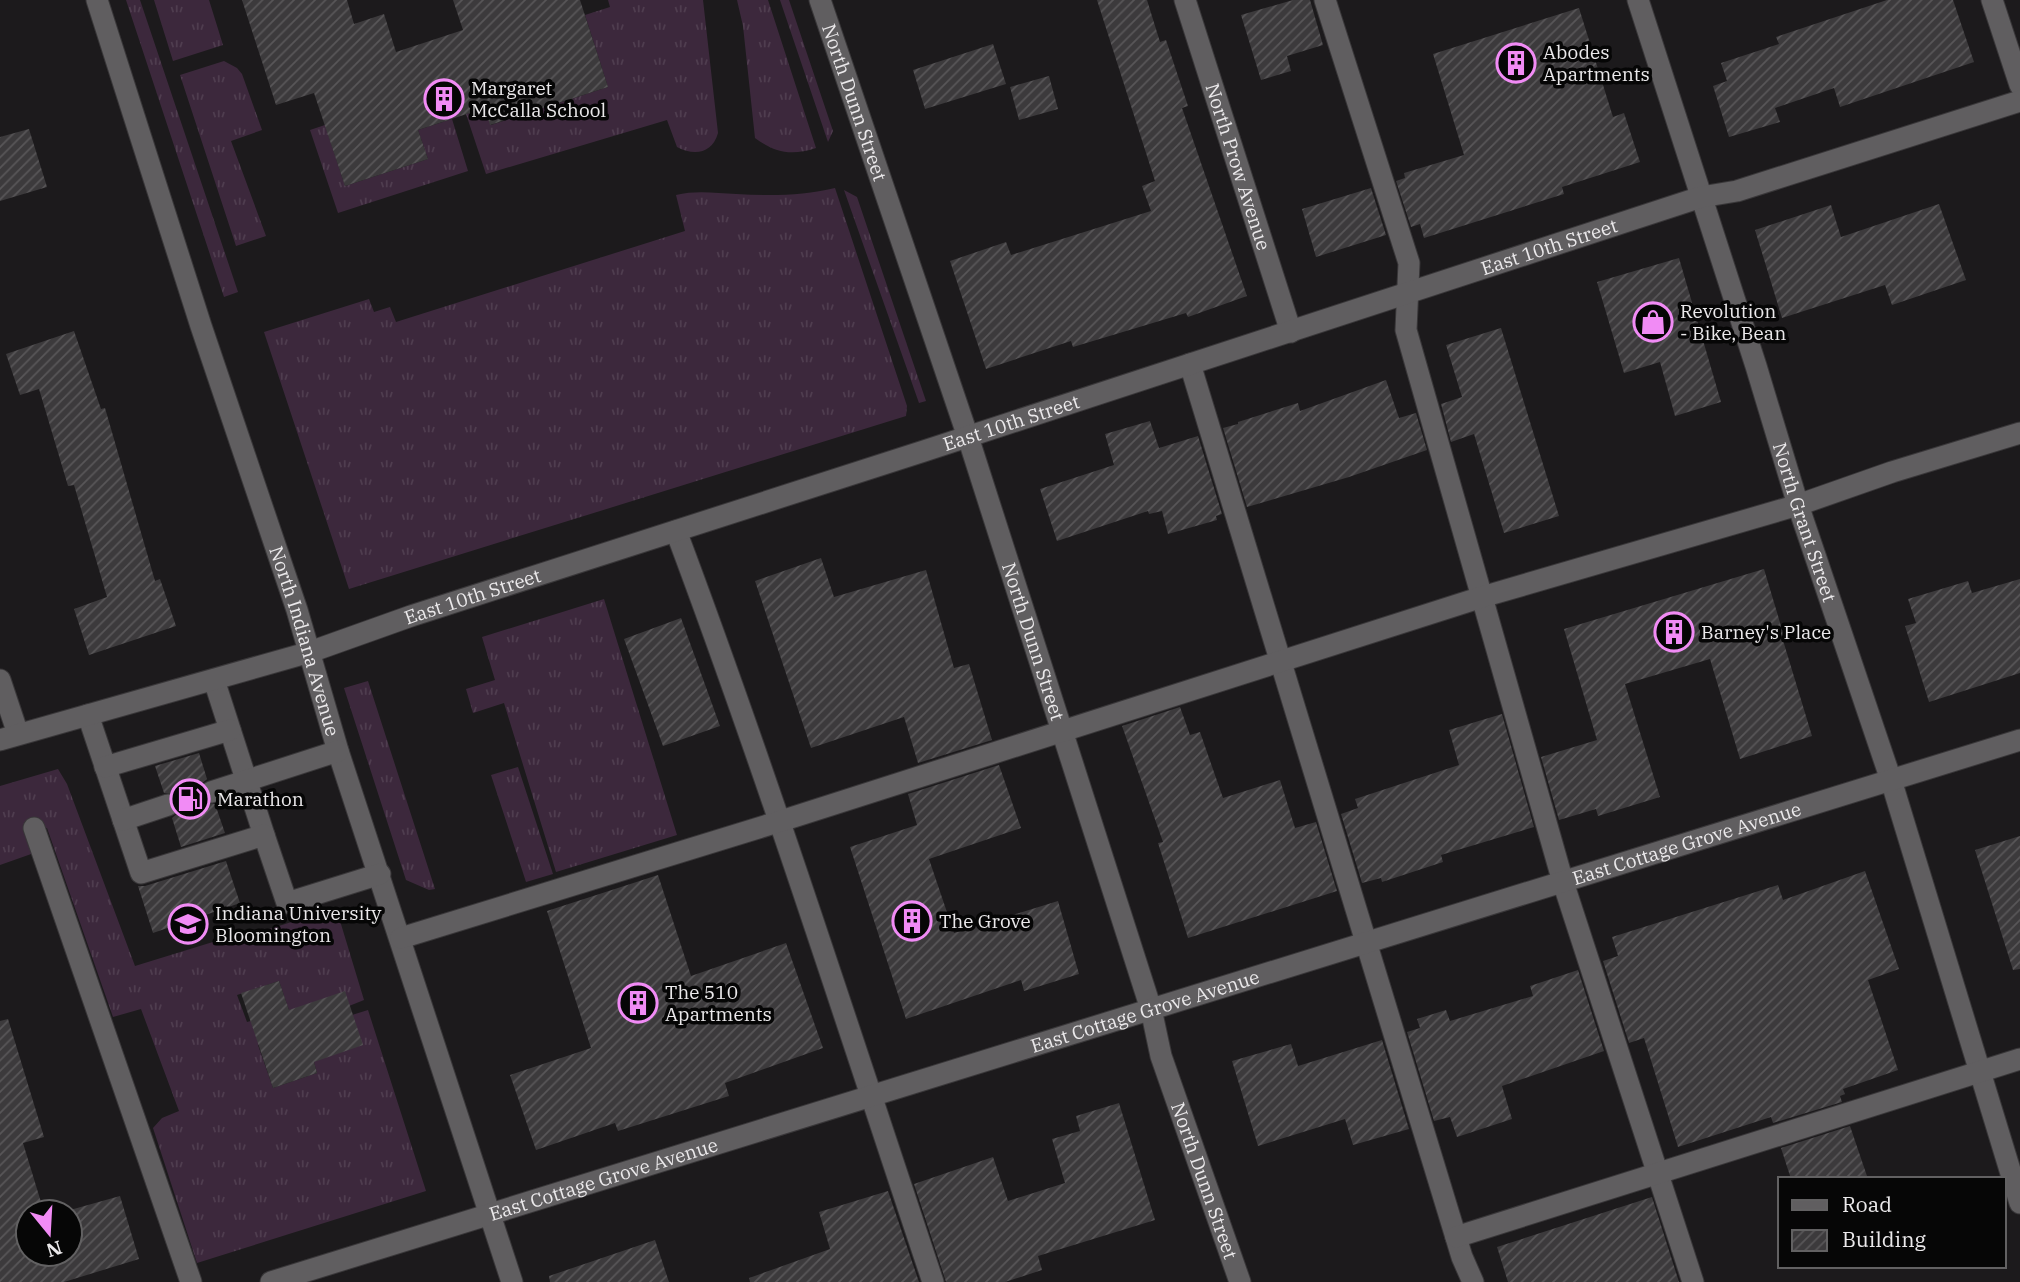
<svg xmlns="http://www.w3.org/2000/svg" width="2020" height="1282" font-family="'IBM Plex Serif',serif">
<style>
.grass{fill:url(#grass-tufts)}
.building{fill:url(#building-hatch)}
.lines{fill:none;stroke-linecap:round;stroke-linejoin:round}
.minor-tunnel{stroke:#3b393b;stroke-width:21;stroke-dasharray:21 10;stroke-linecap:butt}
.minor-casing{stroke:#393739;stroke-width:23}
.minor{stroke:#605e60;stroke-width:21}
.labels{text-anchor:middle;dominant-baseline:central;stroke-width:7;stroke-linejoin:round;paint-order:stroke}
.poi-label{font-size:19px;fill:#ebe9eb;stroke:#060606;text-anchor:start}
.street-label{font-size:19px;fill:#ebe9eb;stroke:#060606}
</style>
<defs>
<pattern id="grass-tufts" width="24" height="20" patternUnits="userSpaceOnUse" patternTransform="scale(1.75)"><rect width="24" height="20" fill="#3c283c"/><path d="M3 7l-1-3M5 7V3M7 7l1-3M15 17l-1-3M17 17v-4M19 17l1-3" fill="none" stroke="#4f3d4f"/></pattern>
<pattern id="building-hatch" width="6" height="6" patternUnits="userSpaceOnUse" patternTransform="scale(1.75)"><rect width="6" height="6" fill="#3c3a3c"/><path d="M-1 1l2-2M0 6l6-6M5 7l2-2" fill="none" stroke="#585658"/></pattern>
</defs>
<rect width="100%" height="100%" fill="#1c1a1c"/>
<path class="grass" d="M126,0H140L238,292L224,297Z
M154,0H209L223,45L173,61Z
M608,0H703L718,133C712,154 694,156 677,147L667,120L486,174L466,114L485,108L491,125L608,87L585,15L610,7Z
M737,0H768L816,148C791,156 776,153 755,138L743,26Z
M780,0H789L833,131L828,142Z
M224,61L237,68L242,74L262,130L231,141L266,236L236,246L180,75Z
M452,119L468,171L338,213L310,130L325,125L345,186L428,159L418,130Z
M835,188L907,406L906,416L349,589L264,332L369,299L374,312L390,307L396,322L685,231L676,195C696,190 715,193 736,194C770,196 803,196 835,188Z
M844,190L857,197L926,401L919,403Z
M604,599L677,835L556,872L504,703L473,713L466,689L495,680L482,637Z
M368,681L435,889L429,890L406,880L344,688Z
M518,767L553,874L526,882L491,775Z
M58,769L67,784L135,966L242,933L244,937L330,910L337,911L364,1000L349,1006L289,1010L279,981L237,995L247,1022L275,1014L282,1037L258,1045L273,1088L317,1073L314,1062L352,1015L368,1010L426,1191L197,1263L153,1128L162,1118L179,1111L141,1009L113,1017L47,828L29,834L34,853L0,865V786Z"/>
<path class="building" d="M242,0H347L354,24L384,14L396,52L463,30L453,0H580L608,87L490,125L485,108L418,130L428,159L345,186L314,93L276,105Z
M1097,0H1147L1160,42L1166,40L1188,106L1182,108L1247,296L1188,317L1186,313L1073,347L1071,341L986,369L950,261L1006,242L1011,255L1151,211L1142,186L1155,181Z
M1293,0H1310L1323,45L1287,56L1291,71L1261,80L1241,15Z
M1887,0H1953L1974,62L1840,107L1834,88L1775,108L1780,122L1729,137L1713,86L1727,81L1721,63L1779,44L1776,37Z
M1579,8L1613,117L1624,113L1640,162L1562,187L1564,194L1424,238L1420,224L1411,227L1396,181L1405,178L1404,173L1464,155L1433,54Z
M993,44L1006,84L925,109L913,70Z
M1049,76L1058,109L1019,120L1010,87Z
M29,129L47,187L0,201V137Z
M1371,188L1386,235L1316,257L1302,209Z
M1939,204L1966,280L1892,305L1885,285L1782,318L1755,230L1831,205L1841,237Z
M1679,258L1721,402L1675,416L1660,362L1624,373L1597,282Z
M1501,328L1559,516L1504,533L1474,434L1451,442L1441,404L1462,397L1446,345Z
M74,331L101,409L105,408L155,581L160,579L176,626L89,655L74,609L107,597L74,485L68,486L39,389L20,395L6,354Z
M1386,380L1399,418L1416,413L1427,450L1349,477L1247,507L1223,428L1238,424V422L1298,403L1300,411Z
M1150,421L1159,448L1198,436L1222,514L1216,516L1217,520L1168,534L1162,511L1149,514L1148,511L1057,541L1040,489L1114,465L1105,434Z
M821,558L834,597L926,570L954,668L969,664L992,740L918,763L904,717L811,748L755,581Z
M1764,569L1784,636L1782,637L1812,736L1740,759L1710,659L1625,684L1660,797L1598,816L1596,809L1559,820L1541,757L1597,740L1564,629Z
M2020,579V673L1929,702L1905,626L1916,623L1908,599L1968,581L1972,593Z
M681,618L720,726L663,746L624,639Z
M1180,707L1190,735L1200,732L1223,798L1280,780L1295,828L1316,822L1337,891L1188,938L1158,843L1163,842L1122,726Z
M1502,714L1534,827L1441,855L1443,862L1382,882L1381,878L1362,883L1341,814L1358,808L1355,799L1459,765L1449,730Z
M199,753L207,779L201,784L198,795L203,802L215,804L225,833L181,847L172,818L178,813L181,802L176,795L164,793L155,766Z
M999,765L1021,828L929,859L954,933L1058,901L1079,974L1024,991L1021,980L906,1019L850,847L917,825L908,794Z
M2020,836V969L2013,970L1975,850Z
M226,861L240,903L153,933L138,886H145Z
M1865,871L1899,969L1868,980L1898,1070L1843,1089L1845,1094L1840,1096L1842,1102L1773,1123L1771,1117L1678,1147L1644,1038L1629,1043L1603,961L1618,956L1612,937L1778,885L1783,900Z
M658,875L691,976L786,943L823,1048L725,1083L729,1096L618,1131L615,1123L536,1150L510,1075L591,1048L547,911Z
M1578,970L1604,1051L1502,1086L1512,1119L1457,1137L1450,1117L1434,1121L1407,1032L1420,1028L1417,1019L1446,1010L1450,1021L1533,996L1530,986Z
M279,981L289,1010L345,991L363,1045L314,1062L317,1073L273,1088L241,993Z
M8,1019L44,1137L23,1143L44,1212H28V1254H70V1212H63L120,1196L139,1259L64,1282H0V1021Z
M1382,1040L1409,1129L1353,1145L1345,1119L1258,1146L1232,1061L1291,1044L1298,1066Z
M1119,1103L1155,1220L1038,1256L1042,1270L1005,1282H946L914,1184L993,1157L1008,1201L1065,1183L1052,1139L1080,1131L1076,1116Z
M1850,1126L1868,1179H1791L1781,1148Z
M888,1191L919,1282H750L749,1278L830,1249L819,1212Z
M1652,1197L1679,1282H1508L1497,1247Z
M655,1240L669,1282H550L549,1276Z"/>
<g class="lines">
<path class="minor-tunnel" d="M168,805L211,792"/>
<g class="minor-casing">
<g id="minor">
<path id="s1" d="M97,0L201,326L297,610L338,751L512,1282"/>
<path id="s2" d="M820,0L968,437L1151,1009L1161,1056L1240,1282"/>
<path id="s3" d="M1185,0L1291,332"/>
<path d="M1325,0L1409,263L1406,330L1563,882L1693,1282"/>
<path id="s4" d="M1638,0L1756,366L1798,505L1891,780L2020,1203"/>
<path d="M1992,0L2020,85"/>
<path d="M1190,364L1462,1257L1473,1282"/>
<path d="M676,531C769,779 849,1031 933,1282"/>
<path d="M0,680L18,734"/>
<path d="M214,680L264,835"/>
<path d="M88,715L141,873L264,835L287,903L380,874"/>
<path id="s5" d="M0,740L310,652L411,616L924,451L1701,197L1737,191L2020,101"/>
<path d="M105,767L230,730"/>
<path d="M211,792L338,751"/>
<path d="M123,820L168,805"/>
<path d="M34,828L191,1282"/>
<path d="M401,938L781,821L1482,597L1798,505L1892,472L2020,433"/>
<path d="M1456,1237L2020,1059"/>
<path id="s6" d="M271,1282L2020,740"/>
</g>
</g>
<use href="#minor" class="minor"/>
</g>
<defs>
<g id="building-ring" transform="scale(2.0125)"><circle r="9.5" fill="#060606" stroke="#f18bf5" stroke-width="1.5"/><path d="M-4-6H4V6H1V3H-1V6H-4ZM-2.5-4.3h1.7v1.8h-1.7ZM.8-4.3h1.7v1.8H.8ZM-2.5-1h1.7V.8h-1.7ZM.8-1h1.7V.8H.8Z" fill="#f18bf5"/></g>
<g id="shop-ring" transform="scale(2.0125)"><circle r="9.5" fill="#060606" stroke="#f18bf5" stroke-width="1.5"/><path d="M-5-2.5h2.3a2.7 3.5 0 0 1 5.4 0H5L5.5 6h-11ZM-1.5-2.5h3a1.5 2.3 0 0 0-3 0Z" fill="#f18bf5"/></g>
<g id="fuel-ring" transform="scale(2.0125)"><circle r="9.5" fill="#060606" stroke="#f18bf5" stroke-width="1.5"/><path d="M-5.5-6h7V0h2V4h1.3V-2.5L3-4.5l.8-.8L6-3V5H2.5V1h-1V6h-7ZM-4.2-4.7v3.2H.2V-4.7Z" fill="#f18bf5"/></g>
<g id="university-ring" transform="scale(2.0125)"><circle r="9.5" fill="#060606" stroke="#f18bf5" stroke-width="1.5"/><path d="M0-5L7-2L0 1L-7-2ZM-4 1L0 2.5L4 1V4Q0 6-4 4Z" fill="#f18bf5"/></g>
</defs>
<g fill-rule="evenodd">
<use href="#building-ring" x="1516" y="63"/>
<use href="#building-ring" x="444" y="99"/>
<use href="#shop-ring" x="1653" y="322"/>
<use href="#building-ring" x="1674" y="632"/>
<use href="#fuel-ring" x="190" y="799"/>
<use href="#building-ring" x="912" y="921"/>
<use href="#university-ring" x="188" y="924"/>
<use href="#building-ring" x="638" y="1003"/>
</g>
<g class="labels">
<g class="poi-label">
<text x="1543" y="52">Abodes<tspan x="1543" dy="22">Apartments</tspan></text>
<text x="471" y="88">Margaret<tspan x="471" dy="22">McCalla School</tspan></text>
<text x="1680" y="311">Revolution<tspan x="1680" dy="22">- Bike, Bean</tspan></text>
<text x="1701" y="632">Barney's Place</text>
<text x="217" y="799">Marathon</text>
<text x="215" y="913">Indiana University<tspan x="215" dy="22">Bloomington</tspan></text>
<text x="939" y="921">The Grove</text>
<text x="665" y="992">The 510<tspan x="665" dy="22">Apartments</tspan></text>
</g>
<g class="street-label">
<text stroke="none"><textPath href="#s2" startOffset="108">North Dunn Street</textPath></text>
<text stroke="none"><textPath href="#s3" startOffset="175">North Prow Avenue</textPath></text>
<text stroke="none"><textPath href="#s5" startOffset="1626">East 10th Street</textPath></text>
<text stroke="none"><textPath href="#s5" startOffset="1060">East 10th Street</textPath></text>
<text stroke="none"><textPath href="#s4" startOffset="548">North Grant Street</textPath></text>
<text stroke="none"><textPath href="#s5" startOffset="494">East 10th Street</textPath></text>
<text stroke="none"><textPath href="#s1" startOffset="674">North Indiana Avenue</textPath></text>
<text stroke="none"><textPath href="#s2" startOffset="676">North Dunn Street</textPath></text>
<text stroke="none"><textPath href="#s6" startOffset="1482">East Cottage Grove Avenue</textPath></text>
<text stroke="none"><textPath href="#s6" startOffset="915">East Cottage Grove Avenue</textPath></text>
<text stroke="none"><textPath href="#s6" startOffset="348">East Cottage Grove Avenue</textPath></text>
<text stroke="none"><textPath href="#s2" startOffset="1242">North Dunn Street</textPath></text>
</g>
</g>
<rect x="1778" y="1177" width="228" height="91" fill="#060606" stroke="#626162" stroke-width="2"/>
<rect x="1792" y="1200" width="35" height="10" fill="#605e60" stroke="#626162" stroke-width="2"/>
<text x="1842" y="1212" font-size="21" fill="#ebe9eb">Road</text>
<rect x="1792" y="1230" width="35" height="21" fill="url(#building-hatch)" stroke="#626162" stroke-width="2"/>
<text x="1842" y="1247" font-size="21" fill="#ebe9eb">Building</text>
<g transform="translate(49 1233) rotate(162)"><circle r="33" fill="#060606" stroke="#626162" stroke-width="2"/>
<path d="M0-5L12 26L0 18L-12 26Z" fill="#f18bf5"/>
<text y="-10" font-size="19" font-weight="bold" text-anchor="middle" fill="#ebe9eb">N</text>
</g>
</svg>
